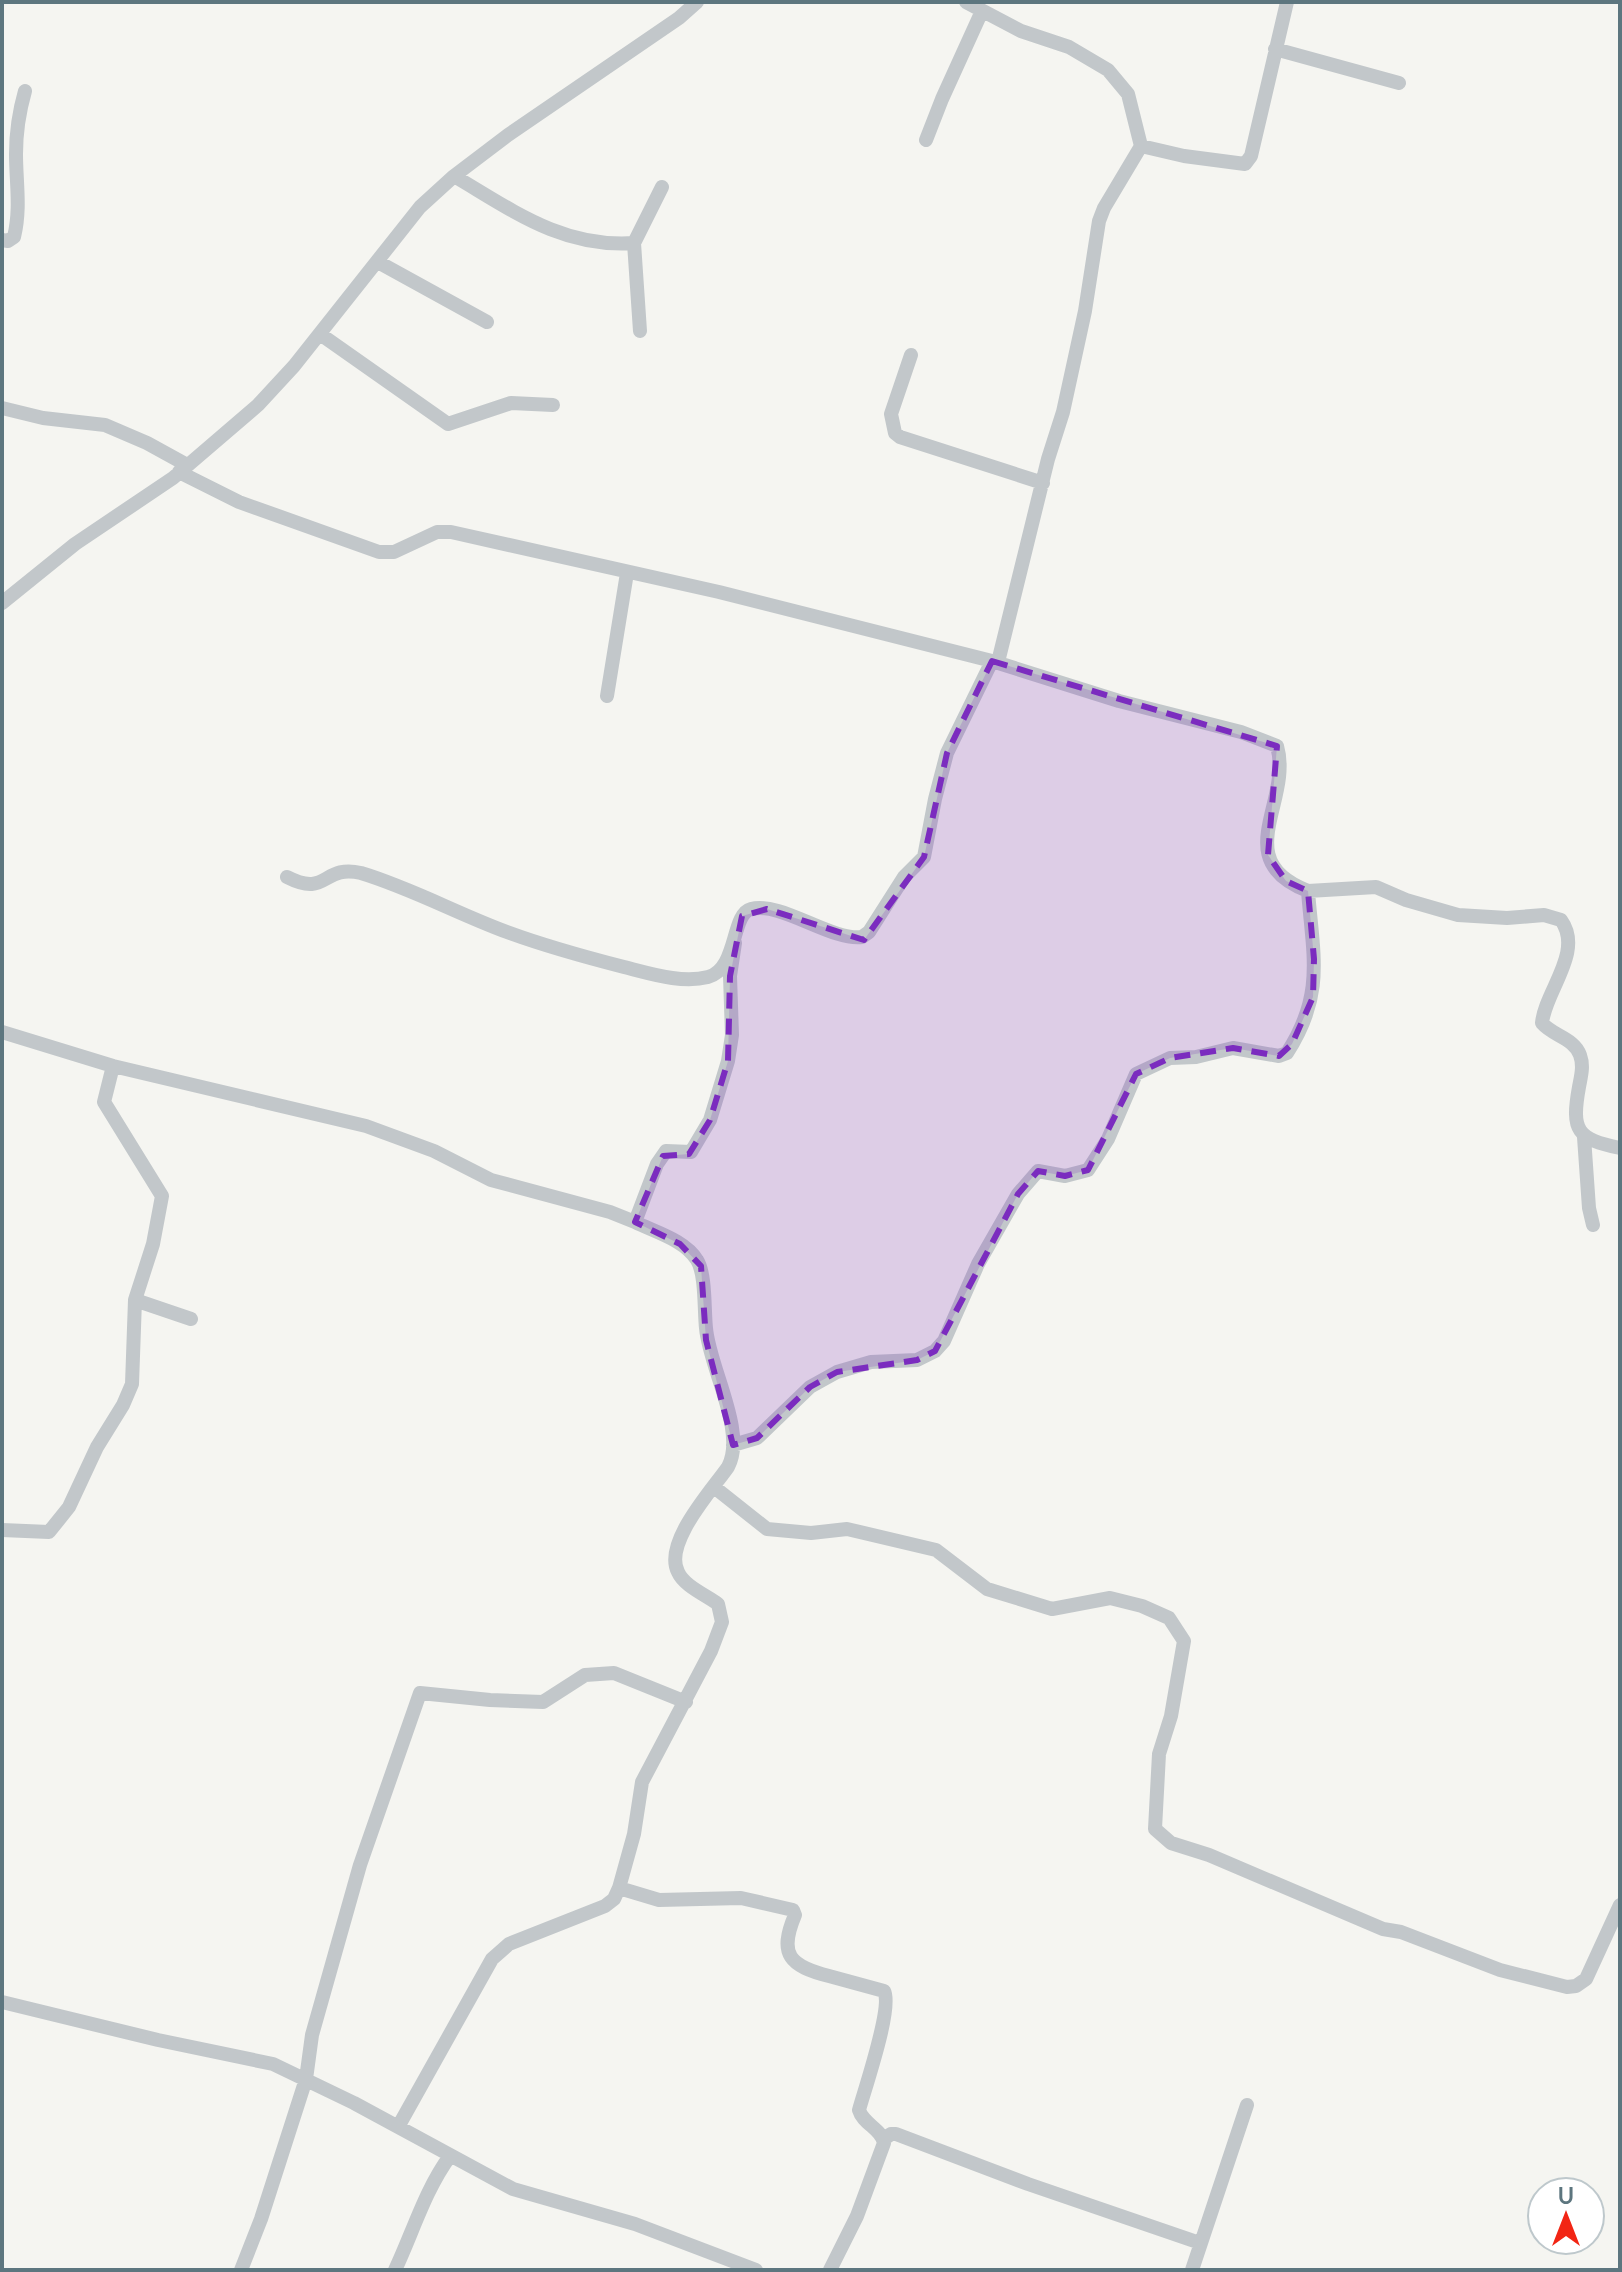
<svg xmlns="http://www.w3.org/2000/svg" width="1622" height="2272" font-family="Lato,sans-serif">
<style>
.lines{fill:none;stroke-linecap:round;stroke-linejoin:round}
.minor{stroke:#c2c7ca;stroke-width:14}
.marked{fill:#7b2cbf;fill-opacity:0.2;stroke:#7b2cbf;stroke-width:6;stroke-dasharray:16 10;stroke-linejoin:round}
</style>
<rect width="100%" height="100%" fill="#f5f5f1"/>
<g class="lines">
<path class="minor" d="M966,2L1021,31L1069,47L1108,70L1128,94L1141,146L1104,208L1099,221L1085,311L1063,412L1048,459L998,662
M1275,49L1399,83
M926,140L942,99L982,11
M1141,146L1184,156L1245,164L1251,156L1287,2
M454,176C512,210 562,248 634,243
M2,240L8,241L14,237C21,209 16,182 16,154C16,132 19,112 25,91
M378,262L487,322
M640,331L634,243L662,187
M320,334L448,424L511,403L553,405
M911,355L891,414L895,433L900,437L1043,483
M2,408L43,418L105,425L147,443L187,465
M179,472L239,502L379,552H394L437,532H451L719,592L992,661L1119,701L1241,732L1277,746C1293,802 1228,860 1308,891C1313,956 1325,994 1287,1053L1279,1056L1233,1048L1196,1057L1170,1058L1136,1074L1108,1139L1088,1170L1065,1176L1038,1171L1018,1194L978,1264L944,1341L935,1351L917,1360L871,1362L837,1372L810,1387L757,1438L733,1445
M2,603L75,544L173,478L258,405L294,366L420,207L454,176L508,135L679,18L697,2
M607,696L627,573
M287,877C328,898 322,864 361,873C411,888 458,914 507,932C545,946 585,957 624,967C649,973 681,984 708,977C738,969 731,914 751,909C781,901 831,941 862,937L869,932L904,877L924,857L935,799L947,753L992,661
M1308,891L1376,887L1406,900L1458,915L1507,918L1544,915L1561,920C1584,952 1545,991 1542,1023C1553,1036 1574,1038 1580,1055C1584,1066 1581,1076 1579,1087C1571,1131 1577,1139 1620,1148
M2,1032L113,1066L366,1126L434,1151L491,1180L610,1212L635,1222L657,1164L666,1151L691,1152L710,1120L728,1061L732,1035L730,976L735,943
M1584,1137L1589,1208L1593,1225
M135,1300L191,1319
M714,1487L767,1529L811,1533L847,1529L936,1550L987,1589L1052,1609L1110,1598L1142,1606L1169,1618L1184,1641L1171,1716L1159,1754L1155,1829L1171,1843L1209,1855L1383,1929L1401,1932L1500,1970L1567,1987L1576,1986L1586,1979L1620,1905
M2,1530L49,1532L69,1507L97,1447L123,1405L132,1384L135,1300L153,1244L162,1196L104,1102L113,1066
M619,1888L659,1900L741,1898L793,1910L795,1915C778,1955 790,1966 829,1976C847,1981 866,1986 884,1991C893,2007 865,2088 859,2110C863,2124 882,2129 884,2143L857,2216L830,2270
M2,2002L158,2040L273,2064L354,2103L513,2189L635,2224L756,2270
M398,2127L492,1959L509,1944L605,1906L614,1899L619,1888L634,1834L642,1782L711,1651L722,1622L718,1604C706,1595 684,1586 678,1572C663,1543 712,1490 728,1467C747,1432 709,1367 706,1328C704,1311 706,1274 697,1260C685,1240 655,1232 635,1222
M884,2139L891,2134H896L1028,2184L1200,2243
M241,2270L261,2219L306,2079L312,2035L360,1865L420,1693L490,1700L543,1702L585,1675L614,1673L686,1702
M395,2270C413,2232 425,2190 450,2156
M1192,2270L1247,2105"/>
</g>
<path class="marked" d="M992,661L1277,746L1268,855L1286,881L1308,891L1314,959L1313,997L1292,1044L1279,1056L1233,1048L1170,1058L1136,1074L1088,1170L1065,1176L1038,1171L1018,1194L935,1351L917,1360L837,1372L810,1387L757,1438L733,1445L706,1340L701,1266L680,1244L635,1222L663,1156L689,1154L710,1120L728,1061L730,976L742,916L767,909L864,940L924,857L947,753Z"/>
<rect width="1622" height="2272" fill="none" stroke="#5d767f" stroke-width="8"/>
<g transform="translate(1566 2216)"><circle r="38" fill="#ffffff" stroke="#bec8cc" stroke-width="2"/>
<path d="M0-6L14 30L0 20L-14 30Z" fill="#f22514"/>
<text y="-12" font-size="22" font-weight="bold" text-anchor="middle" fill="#5d767f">U</text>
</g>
</svg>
